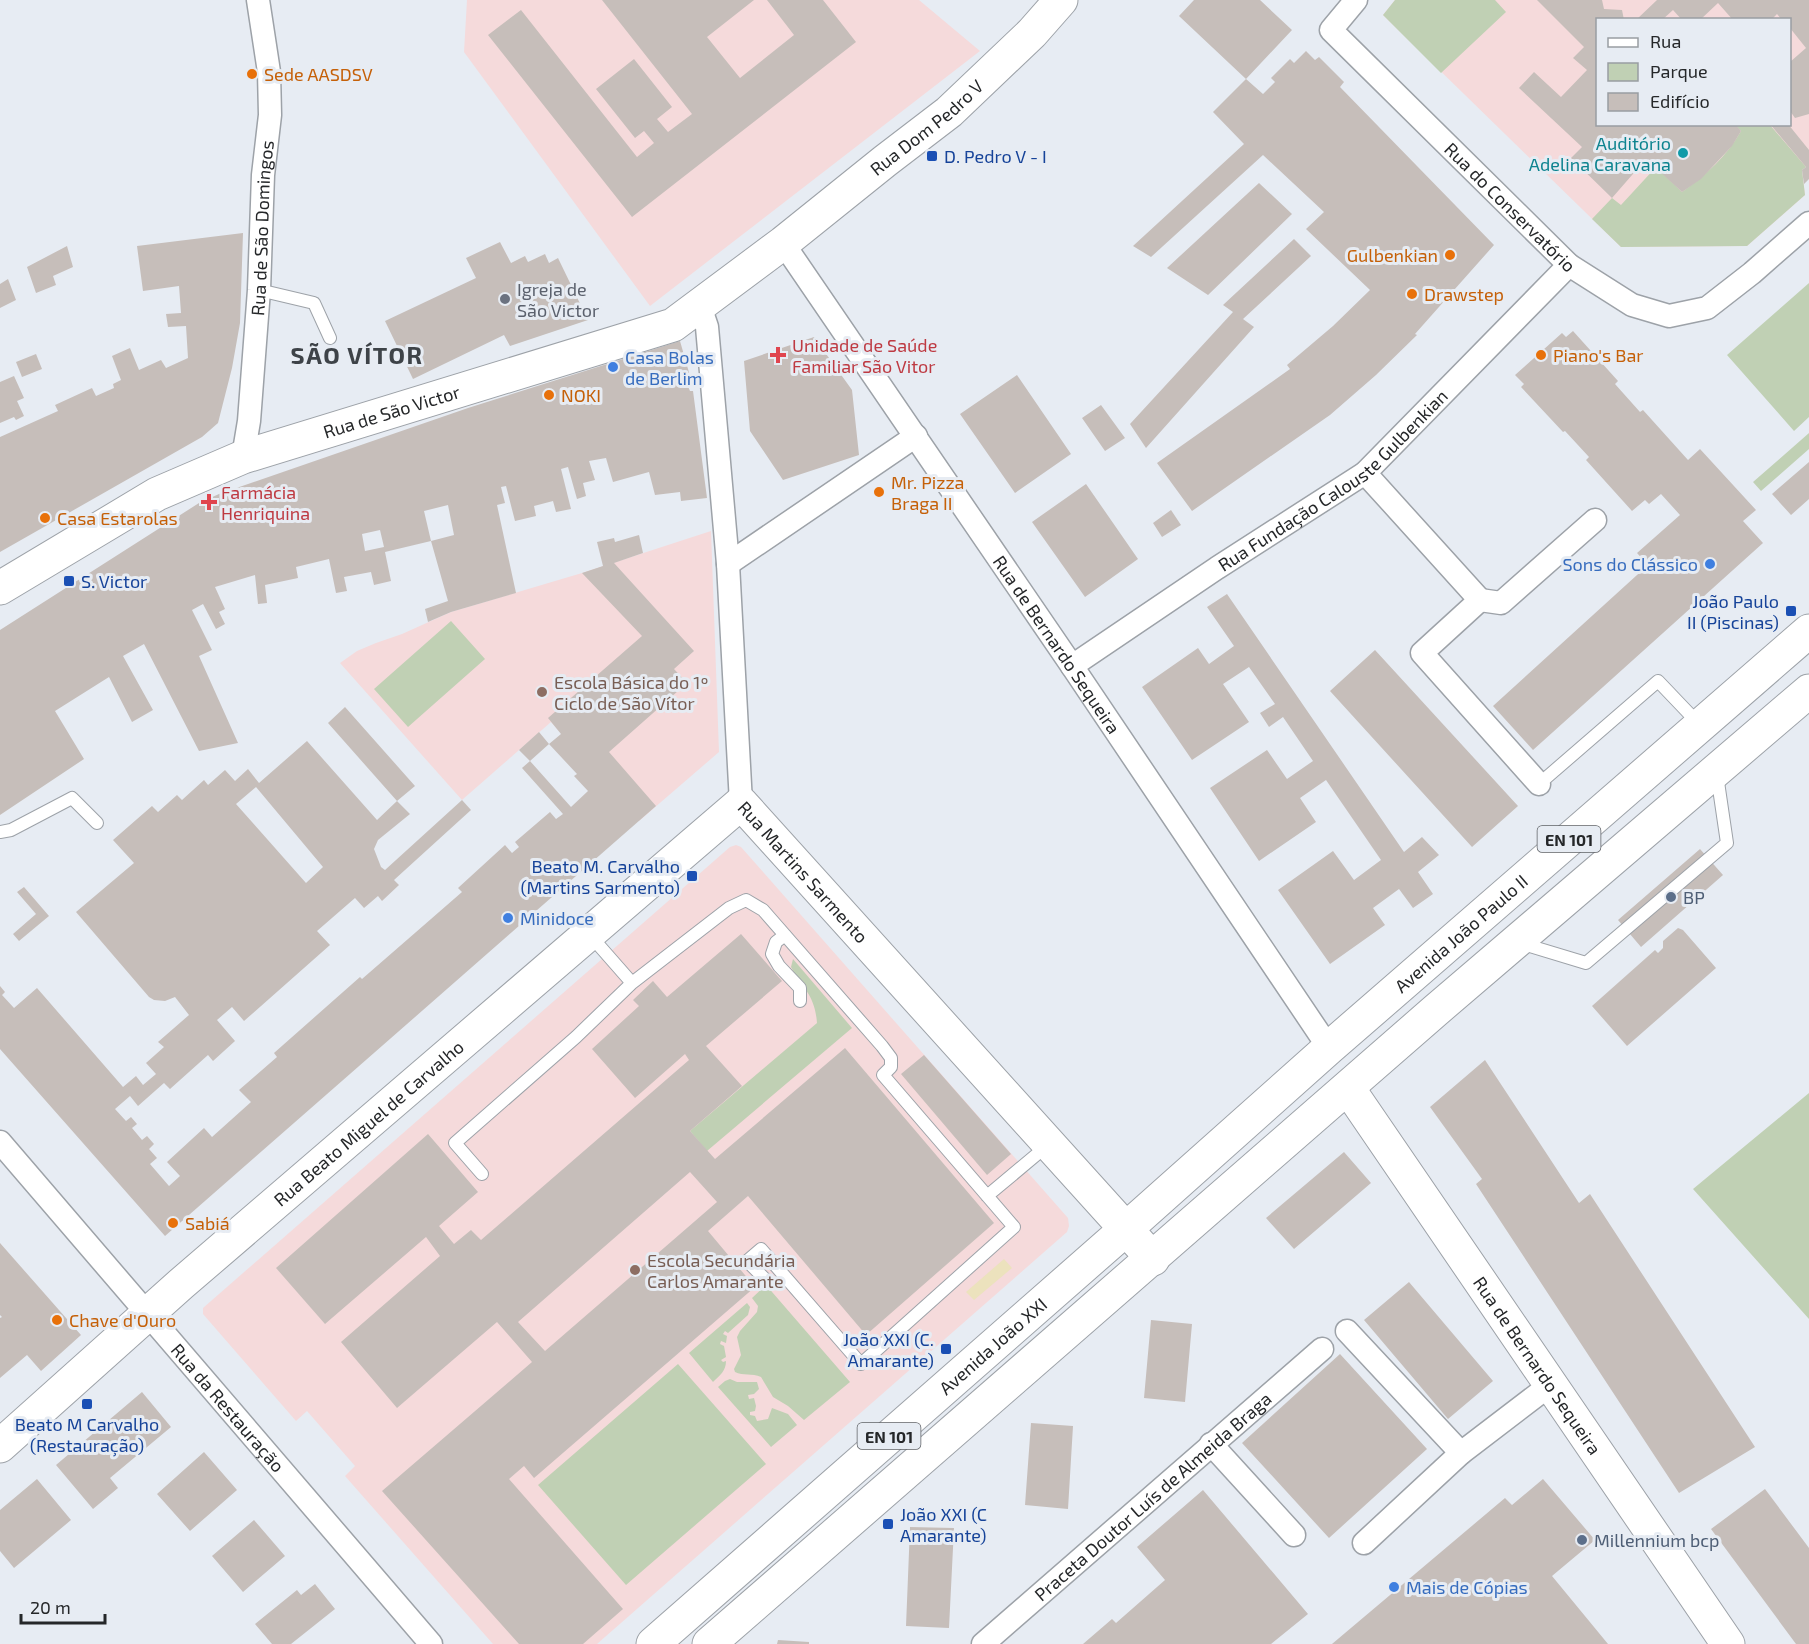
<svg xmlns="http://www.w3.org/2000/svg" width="1809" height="1644" font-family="'Exo 2',sans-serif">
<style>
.education{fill:#f5dadb;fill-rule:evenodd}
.green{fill:#c0d0b4}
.sand{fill:#ece2bd}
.building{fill:#c6beba;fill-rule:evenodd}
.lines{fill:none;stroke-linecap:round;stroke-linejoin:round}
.lane-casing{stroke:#9da2a8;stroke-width:14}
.street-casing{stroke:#9da2a8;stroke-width:25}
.secondary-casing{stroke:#9da2a8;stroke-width:35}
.primary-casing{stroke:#9da2a8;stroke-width:35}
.lane{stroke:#fff;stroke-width:12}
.street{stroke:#fff;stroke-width:22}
.secondary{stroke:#fff;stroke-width:33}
.primary{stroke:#fff;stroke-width:33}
.food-dot{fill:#e8710a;stroke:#e7ecf3;stroke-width:2}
.culture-dot{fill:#0f9aa8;stroke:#e7ecf3;stroke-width:2}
.transit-dot{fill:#1a4fb4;stroke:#e7ecf3;stroke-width:2}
.worship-dot{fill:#6b7280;stroke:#e7ecf3;stroke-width:2}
.health-dot{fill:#e0444e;stroke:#e7ecf3;stroke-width:2}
.shop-dot{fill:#3f7fe0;stroke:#e7ecf3;stroke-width:2}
.education-dot{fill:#8d6e63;stroke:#e7ecf3;stroke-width:2}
.service-dot{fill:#5c6f8a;stroke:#e7ecf3;stroke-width:2}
.labels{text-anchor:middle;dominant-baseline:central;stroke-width:6;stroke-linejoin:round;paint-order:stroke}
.shield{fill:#e7ecf3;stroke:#5f6266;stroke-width:1.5}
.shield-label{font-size:16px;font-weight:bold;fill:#252729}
.food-label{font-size:18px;fill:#c56008;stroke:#e7ecf3;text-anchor:start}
.street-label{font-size:18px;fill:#252729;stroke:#e7ecf3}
.culture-label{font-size:18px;fill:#0d838f;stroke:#e7ecf3;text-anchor:end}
.transit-label{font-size:18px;fill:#164399;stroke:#e7ecf3;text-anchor:start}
.worship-label{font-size:18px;fill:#5b616d;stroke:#e7ecf3;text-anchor:start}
.health-label{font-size:18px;fill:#be3a42;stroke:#e7ecf3;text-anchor:start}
.shop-label{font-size:18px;fill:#366cbe;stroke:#e7ecf3;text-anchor:start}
.education-label{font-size:18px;fill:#785e54;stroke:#e7ecf3;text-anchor:start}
.service-label{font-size:18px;fill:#4e5e75;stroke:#e7ecf3;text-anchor:start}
.district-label{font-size:24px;font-weight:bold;letter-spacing:1.5px;fill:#3e4348;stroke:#e7ecf3}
</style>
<rect width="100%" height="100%" fill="#e7ecf3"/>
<path class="education" d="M467,0H919L980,51L650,306L464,52Z
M1395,0H1809V164L1802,170L1805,195L1747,246L1621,247L1383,15ZM1598,20H1790V124H1598Z
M711,531L719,752L639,821L551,722L462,800L340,663L357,651L376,643L402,634L451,612L582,573Z
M736,845L741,847L1068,1218L1069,1226L1067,1232L597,1644H493L345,1476L355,1466L307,1411L296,1421L203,1314V1308L730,847Z"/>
<path class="green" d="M1395,0H1495L1506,12L1441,73L1383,15Z
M1735,125H1770L1806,167L1802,170L1805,195L1747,246L1621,247L1592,219L1612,198L1621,205L1656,167L1682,192C1706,175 1727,156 1741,131Z
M1809,283V417L1794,431L1727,355Z
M1809,433V449L1761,491L1753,482Z
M451,621L485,659L408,727L374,689Z
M793,959L852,1028L707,1151L690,1131L817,1023C815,995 803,989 791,967Z
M1809,1093V1319L1693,1189Z
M766,1285L850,1382L804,1420L788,1406L773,1397L761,1377C752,1373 743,1376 735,1372L734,1369L741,1355L737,1337L740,1331L757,1312L758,1306L752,1298Z
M747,1303L750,1307L748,1315L728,1333L725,1331L723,1334L727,1336L726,1343L721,1341L720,1344L724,1346L726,1357L721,1360L723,1362L726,1361C726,1371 720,1375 713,1382L689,1353Z
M678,1364L766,1464L626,1585L538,1485Z
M730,1379L737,1382H757L759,1389L754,1394L748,1395L749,1399L754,1398L756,1406L755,1411L750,1412V1415L755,1416L757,1421L768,1419L772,1408L788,1414L797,1425L771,1447L718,1387L725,1381Z"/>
<path class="sand" d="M1004,1259L1012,1268L974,1300L966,1292Z"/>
<path class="building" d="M602,0H754L707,37L740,78L794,35L767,0H823L856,42L632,217L488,35L521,10L637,157L654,143L644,131L635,138L596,89L634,59L672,107L657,119L668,132L692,114Z
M1194,0H1260L1292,30L1246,79L1179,16Z
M1537,0H1602L1604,9L1622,10L1624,20H1598V124H1735L1741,131L1732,146L1701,179L1682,192L1646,159L1612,198L1571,158L1582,147L1519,88L1534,72L1561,97L1587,70L1573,58L1584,47Z
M1657,0H1809V114L1795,118L1790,111V62L1806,48L1790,28V20H1782L1777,14L1771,20H1733L1718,3L1700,20H1682L1673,10L1662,20H1636Z
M1306,51L1315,60L1319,57L1344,82L1340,87L1494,245L1415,334L1417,335L1376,375L1330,415L1192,511L1157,463L1290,369L1287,365L1333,326L1370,290L1306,229L1324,212L1263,155L1151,257L1133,246L1244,144L1213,112L1246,79L1263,94L1275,82L1271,78L1290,59L1294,63Z
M1770,124H1788L1809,150V179L1804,184L1802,170L1806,167Z
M1259,183L1292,214L1208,295L1167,268Z
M243,233L240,323L232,368L218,423L202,437L0,552V437L58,411L55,405L92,388L96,396L114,388L113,384L121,380L112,356L130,348L139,370L161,360L166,368L188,358L186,326L168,327L166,314L181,313L179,286L143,291L137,246Z
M1294,239L1311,256L1243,319L1254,327L1146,448L1130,424L1233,312L1223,305Z
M500,242L511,263L525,256L528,262L545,254L549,263L558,258L588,320L510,346L504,335L413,379L385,321L476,278L466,258Z
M67,246L73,267L53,276L56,285L36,293L27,267Z
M8,279L16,300L0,308V284Z
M1573,331L1618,381L1615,384L1640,412L1643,410L1688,460L1700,449L1756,510L1743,521L1763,543L1533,750L1493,706L1648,565L1637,553L1680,515L1661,494L1649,504L1645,500L1632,511L1586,460L1589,457L1565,431L1563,432L1521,387L1524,384L1515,375L1562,333L1566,337Z
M814,337L852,390L859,455L783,480L750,431L744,361Z
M680,341L692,383L687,384L690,391H693L707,498L681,501L680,492L655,495L649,472L613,482L606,458L589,461L595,480L583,483L586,496L577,499L568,467L561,469L571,509L556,512L553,501L534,506L536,516L515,521L506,486L501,487L505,503L497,505L516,593L451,612L428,622L425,609L448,601L431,541L454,535L448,505L424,511L431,541L385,552L391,581L374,585L371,572L344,577L347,591L336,593L329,559L296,567L298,578L265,585L267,603L258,604L255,575L215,587L225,609L219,612L225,624L216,629L203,604L192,610L212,650L199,656L238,743L199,751L144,644L123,656L153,710L132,722L109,677L55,711L84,759L0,815V630L199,503L219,494L468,408ZM380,530L384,547L365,551L362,534Z
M36,354L42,369L22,377L16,362Z
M1017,375L1071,454L1015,493L960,414Z
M14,376L24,398L17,401L24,416L16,420L14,417L0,423V382Z
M1101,405L1125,438L1105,451L1082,418Z
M1809,462V499L1791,515L1772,494Z
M1086,484L1138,559L1085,597L1032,522Z
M1171,510L1181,525L1162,537L1153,523Z
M639,535L643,553L614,563L694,651L674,669L687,683L609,752L656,806L165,1236L0,1049V986L5,992L2,995L14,1008L37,988L123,1087L136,1076L143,1085L156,1074L146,1063L164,1047L158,1042L189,1015L175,997L165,1001L154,1000L149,997L76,912L134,863L113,840L152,806L158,812L177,795L182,800L204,780L208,785L225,770L235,781L248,769L259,783L307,741L377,820L397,801L328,723L345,707L415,786L397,801L410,814L378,840L374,849L381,867L385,870L462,800L471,810L394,880L399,885L382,901L378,896L364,908L355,898L317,931L330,945L244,1021L232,1007L217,1020L235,1041L213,1061L208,1055L170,1089L164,1083L138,1106L130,1096L115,1109L126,1121L131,1117L137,1124L132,1128L142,1140L147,1136L154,1144L149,1149L157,1158L150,1164L169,1186L180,1176L167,1162L204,1128L212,1137L251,1102L239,1090L277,1057L274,1053L360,977L362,979L431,919L462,892L458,888L505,845L512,853L519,847L515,842L550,812L556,819L563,814L522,768L530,761L571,807L588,791L574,776L577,774L549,744L561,734L548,718L642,636L582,573L603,566L597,542L614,538L615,542ZM256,787L323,867L306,883L236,804Z
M1227,594L1404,852L1422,837L1439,855L1418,872L1433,894L1413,908L1399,889L1373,908L1385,925L1330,964L1278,890L1333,851L1354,880L1381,860L1326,780L1300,798L1316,822L1259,861L1210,788L1267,750L1287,779L1313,761L1283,717L1269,727L1260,713L1275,704L1249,667L1223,684L1249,722L1192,760L1142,687L1198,648L1209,664L1234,646L1207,607Z
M1375,650L1518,806L1472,847L1330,691Z
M539,732L549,744L530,761L519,750Z
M1700,849L1723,875L1641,947L1618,920Z
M24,887L49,916L19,941L13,934L36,914L17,892Z
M1678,928L1683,930L1716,968L1627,1046L1592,1006L1655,950L1658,953L1663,948V941Z
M741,934L782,981L706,1046L742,1086L690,1131L715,1159L845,1048L994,1223L866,1335L748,1196L708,1231L755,1287L534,1478L524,1466L509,1479L623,1609L583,1644H519L382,1491L532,1362L497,1322L397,1408L341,1342L440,1256L426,1237L325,1324L276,1268L428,1134L478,1192L439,1226L454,1244L471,1230L481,1240L689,1060L685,1054L635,1098L592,1049L639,1006L633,1000L653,981L667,997ZM690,1172L717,1202L545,1351L518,1322Z
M924,1055L1011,1154L987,1175L901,1074Z
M1485,1060L1579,1203L1590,1194L1755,1447L1679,1493L1476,1184L1482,1179L1430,1107Z
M1344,1152L1371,1183L1294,1249L1266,1218Z
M0,1243L81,1335L41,1371L27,1355L0,1378V1318L2,1317L0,1315Z
M1409,1282L1493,1381L1448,1419L1364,1320Z
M1151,1320L1192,1324L1185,1402L1144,1398Z
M1340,1354L1427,1449L1329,1538L1242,1443Z
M142,1392L171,1427L110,1478L118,1488L93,1509L56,1465Z
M1031,1423L1073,1426L1068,1509L1025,1505Z
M204,1452L237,1490L190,1531L157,1494Z
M37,1479L71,1520L14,1568L0,1551V1510Z
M1543,1479L1595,1540L1552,1576L1608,1644H1332L1505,1498L1512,1505Z
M1765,1489L1809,1548V1644H1796L1711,1529Z
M1203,1490L1308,1614L1271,1644H1083L1112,1619L1116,1623L1165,1580L1137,1547Z
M254,1520L285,1556L243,1592L212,1556Z
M910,1527L954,1528L949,1628L906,1626Z
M315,1584L335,1609L291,1644H272L255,1624L297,1590L301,1595Z
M778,1640L809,1642V1644H777Z"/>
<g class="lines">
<g class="lane-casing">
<path id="lane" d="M259,290L314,303L330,338
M1539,784L1658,681L1699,724
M0,832L11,830L72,798L97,823
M589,934L632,983
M785,935L776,942L772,954L779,966L800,988V1001
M1520,943L1586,963L1727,843L1717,775
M482,1174L455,1143L576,1037L632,983L729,908L746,900L763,910L882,1046L891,1058V1067L883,1075L1014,1227L861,1364L761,1249L747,1261L766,1280
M987,1196L1048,1145"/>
</g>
<g class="street-casing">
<g id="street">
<path id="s1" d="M1356,0L1331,30L1569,265L1632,305L1669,316L1707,308L1752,273L1809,223"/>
<path id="s2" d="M783,243L1072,666L1329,1048"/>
<path d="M700,306L707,327L728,564L741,803"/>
<path id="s3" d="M243,457L249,421L259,290L263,175L270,115L269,72L258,0"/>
<path d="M1365,473L1480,600L1422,653L1539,784"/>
<path d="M728,564L916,436"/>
<path d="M1480,600L1501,603L1595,520"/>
<path id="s4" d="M1072,666L1217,568L1365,473L1569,265"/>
<path id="s5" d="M0,1142L431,1644"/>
<path d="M1347,1331L1461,1453"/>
<path d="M1211,1444L1294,1535"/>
<path d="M1364,1543L1461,1453L1550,1385"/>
<path id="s6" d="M983,1644L1322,1349"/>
</g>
</g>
<g class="secondary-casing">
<g id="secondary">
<path id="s7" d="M0,588L157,494L243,457L673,325L783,243L885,161L949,112L1032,33L1061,0"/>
<path id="s8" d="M1348,1088L1728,1644"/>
<path id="s9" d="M0,1446L181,1284L741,803L1153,1259"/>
</g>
</g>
<g class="primary-casing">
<g id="primary">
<path id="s10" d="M653,1644L1126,1229L1329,1048L1809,631"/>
<path d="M709,1644L1435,1011L1809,691"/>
</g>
</g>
<use href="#lane" class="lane"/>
<use href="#street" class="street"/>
<use href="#secondary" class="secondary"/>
<use href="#primary" class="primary"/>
</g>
<g class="food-dot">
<circle cx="252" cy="74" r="6"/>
<circle cx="1450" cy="255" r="6"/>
<circle cx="1412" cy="294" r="6"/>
<circle cx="1541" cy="355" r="6"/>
<circle cx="549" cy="395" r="6"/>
<circle cx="879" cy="492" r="6"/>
<circle cx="45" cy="518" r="6"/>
<circle cx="173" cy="1223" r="6"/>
<circle cx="57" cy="1320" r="6"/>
</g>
<circle class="culture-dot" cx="1683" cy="153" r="6"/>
<g class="transit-dot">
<rect x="926" y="150" width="12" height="12" rx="3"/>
<rect x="63" y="575" width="12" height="12" rx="3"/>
<rect x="1785" y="605" width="12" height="12" rx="3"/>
<rect x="686" y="870" width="12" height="12" rx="3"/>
<rect x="940" y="1343" width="12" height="12" rx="3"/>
<rect x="81" y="1398" width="12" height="12" rx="3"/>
<rect x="882" y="1518" width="12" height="12" rx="3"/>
</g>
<circle class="worship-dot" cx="505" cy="299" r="6"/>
<g class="health-dot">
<path d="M775 346h6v6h6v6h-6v6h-6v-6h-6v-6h6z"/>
<path d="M206 493h6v6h6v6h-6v6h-6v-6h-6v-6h6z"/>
</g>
<g class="shop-dot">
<circle cx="613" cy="367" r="6"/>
<circle cx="1710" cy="564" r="6"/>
<circle cx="508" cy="918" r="6"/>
<circle cx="1394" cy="1587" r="6"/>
</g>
<g class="education-dot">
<circle cx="542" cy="692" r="6"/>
<circle cx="635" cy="1270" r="6"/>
</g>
<g class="service-dot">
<circle cx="1671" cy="897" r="6"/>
<circle cx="1582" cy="1540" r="6"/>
</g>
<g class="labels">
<g class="shield">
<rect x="1537.5" y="826" width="63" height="26" rx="4.5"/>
<rect x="857.5" y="1423" width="63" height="26" rx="4.5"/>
</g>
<g class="shield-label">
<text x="1569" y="839">EN 101</text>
<text x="889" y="1436">EN 101</text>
</g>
<g class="food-label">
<text x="264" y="74">Sede AASDSV</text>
<text x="1438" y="255" text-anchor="end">Gulbenkian</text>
<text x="1424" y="294">Drawstep</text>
<text x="1553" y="355">Piano's Bar</text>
<text x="561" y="395">NOKI</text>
<text x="891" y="482">Mr. Pizza<tspan x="891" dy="21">Braga II</tspan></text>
<text x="57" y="518">Casa Estarolas</text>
<text x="185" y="1223">Sabiá</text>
<text x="69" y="1320">Chave d'Ouro</text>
</g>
<g class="street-label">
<text stroke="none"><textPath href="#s7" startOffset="1048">Rua Dom Pedro V</textPath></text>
<text stroke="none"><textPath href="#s1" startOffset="291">Rua do Conservatório</textPath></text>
<text stroke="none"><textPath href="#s3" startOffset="230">Rua de São Domingos</textPath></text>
<text stroke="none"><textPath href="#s7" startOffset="432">Rua de São Victor</textPath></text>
<text stroke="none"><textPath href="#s4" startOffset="321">Rua Fundação Calouste Gulbenkian</textPath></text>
<text stroke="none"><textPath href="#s2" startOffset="486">Rua de Bernardo Sequeira</textPath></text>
<text stroke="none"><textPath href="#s9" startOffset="1074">Rua Martins Sarmento</textPath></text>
<text stroke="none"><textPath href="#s10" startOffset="1076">Avenida João Paulo II</textPath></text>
<text stroke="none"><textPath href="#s9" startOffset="490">Rua Beato Miguel de Carvalho</textPath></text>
<text stroke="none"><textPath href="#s10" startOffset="452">Avenida João XXI</textPath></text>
<text stroke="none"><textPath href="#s8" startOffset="336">Rua de Bernardo Sequeira</textPath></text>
<text stroke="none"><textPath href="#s5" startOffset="350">Rua da Restauração</textPath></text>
<text stroke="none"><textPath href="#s6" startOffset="225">Praceta Doutor Luís de Almeida Braga</textPath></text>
</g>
<g class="culture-label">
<text x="1671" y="143">Auditório<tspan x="1671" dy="21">Adelina Caravana</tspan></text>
</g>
<g class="transit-label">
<text x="944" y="156">D. Pedro V - I</text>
<text x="81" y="581">S. Victor</text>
<text x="1779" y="601" text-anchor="end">João Paulo<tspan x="1779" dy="21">II (Piscinas)</tspan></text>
<text x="680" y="866" text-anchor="end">Beato M. Carvalho<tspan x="680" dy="21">(Martins Sarmento)</tspan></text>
<text x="934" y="1339" text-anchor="end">João XXI (C.<tspan x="934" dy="21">Amarante)</tspan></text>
<text x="87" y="1424" text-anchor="middle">Beato M Carvalho<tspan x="87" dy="21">(Restauração)</tspan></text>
<text x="900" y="1514">João XXI (C<tspan x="900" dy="21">Amarante)</tspan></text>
</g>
<g class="worship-label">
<text x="517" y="289">Igreja de<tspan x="517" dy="21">São Victor</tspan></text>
</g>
<g class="health-label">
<text x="792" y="345">Unidade de Saúde<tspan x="792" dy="21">Familiar São Vitor</tspan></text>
<text x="221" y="492">Farmácia<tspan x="221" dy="21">Henriquina</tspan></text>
</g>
<g class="shop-label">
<text x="625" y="357">Casa Bolas<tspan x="625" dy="21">de Berlim</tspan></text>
<text x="1698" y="564" text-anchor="end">Sons do Clássico</text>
<text x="520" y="918">Minidoce</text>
<text x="1406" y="1587">Mais de Cópias</text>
</g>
<g class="education-label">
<text x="554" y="682">Escola Básica do 1º<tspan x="554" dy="21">Ciclo de São Vítor</tspan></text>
<text x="647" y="1260">Escola Secundária<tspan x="647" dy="21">Carlos Amarante</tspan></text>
</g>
<g class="service-label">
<text x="1683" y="897">BP</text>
<text x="1594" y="1540">Millennium bcp</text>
</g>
<g class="district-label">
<text x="357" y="354">SÃO VÍTOR</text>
</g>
</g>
<rect x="1596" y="18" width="195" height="108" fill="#e7ecf3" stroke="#999da2" stroke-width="1.5"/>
<rect x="1608" y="38" width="30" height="9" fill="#ffffff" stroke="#999da2" stroke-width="1.5"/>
<text x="1650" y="48" font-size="18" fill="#252729">Rua</text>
<rect x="1608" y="63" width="30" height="18" fill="#c0d0b4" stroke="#999da2" stroke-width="1.5"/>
<text x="1650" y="78" font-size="18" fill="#252729">Parque</text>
<rect x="1608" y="93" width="30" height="18" fill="#c6beba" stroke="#999da2" stroke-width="1.5"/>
<text x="1650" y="108" font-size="18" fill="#252729">Edifício</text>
<path d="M21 1614v9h84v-9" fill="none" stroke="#252729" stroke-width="3"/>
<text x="30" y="1614" font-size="18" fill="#252729" stroke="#e7ecf3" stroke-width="4.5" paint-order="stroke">20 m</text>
</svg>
